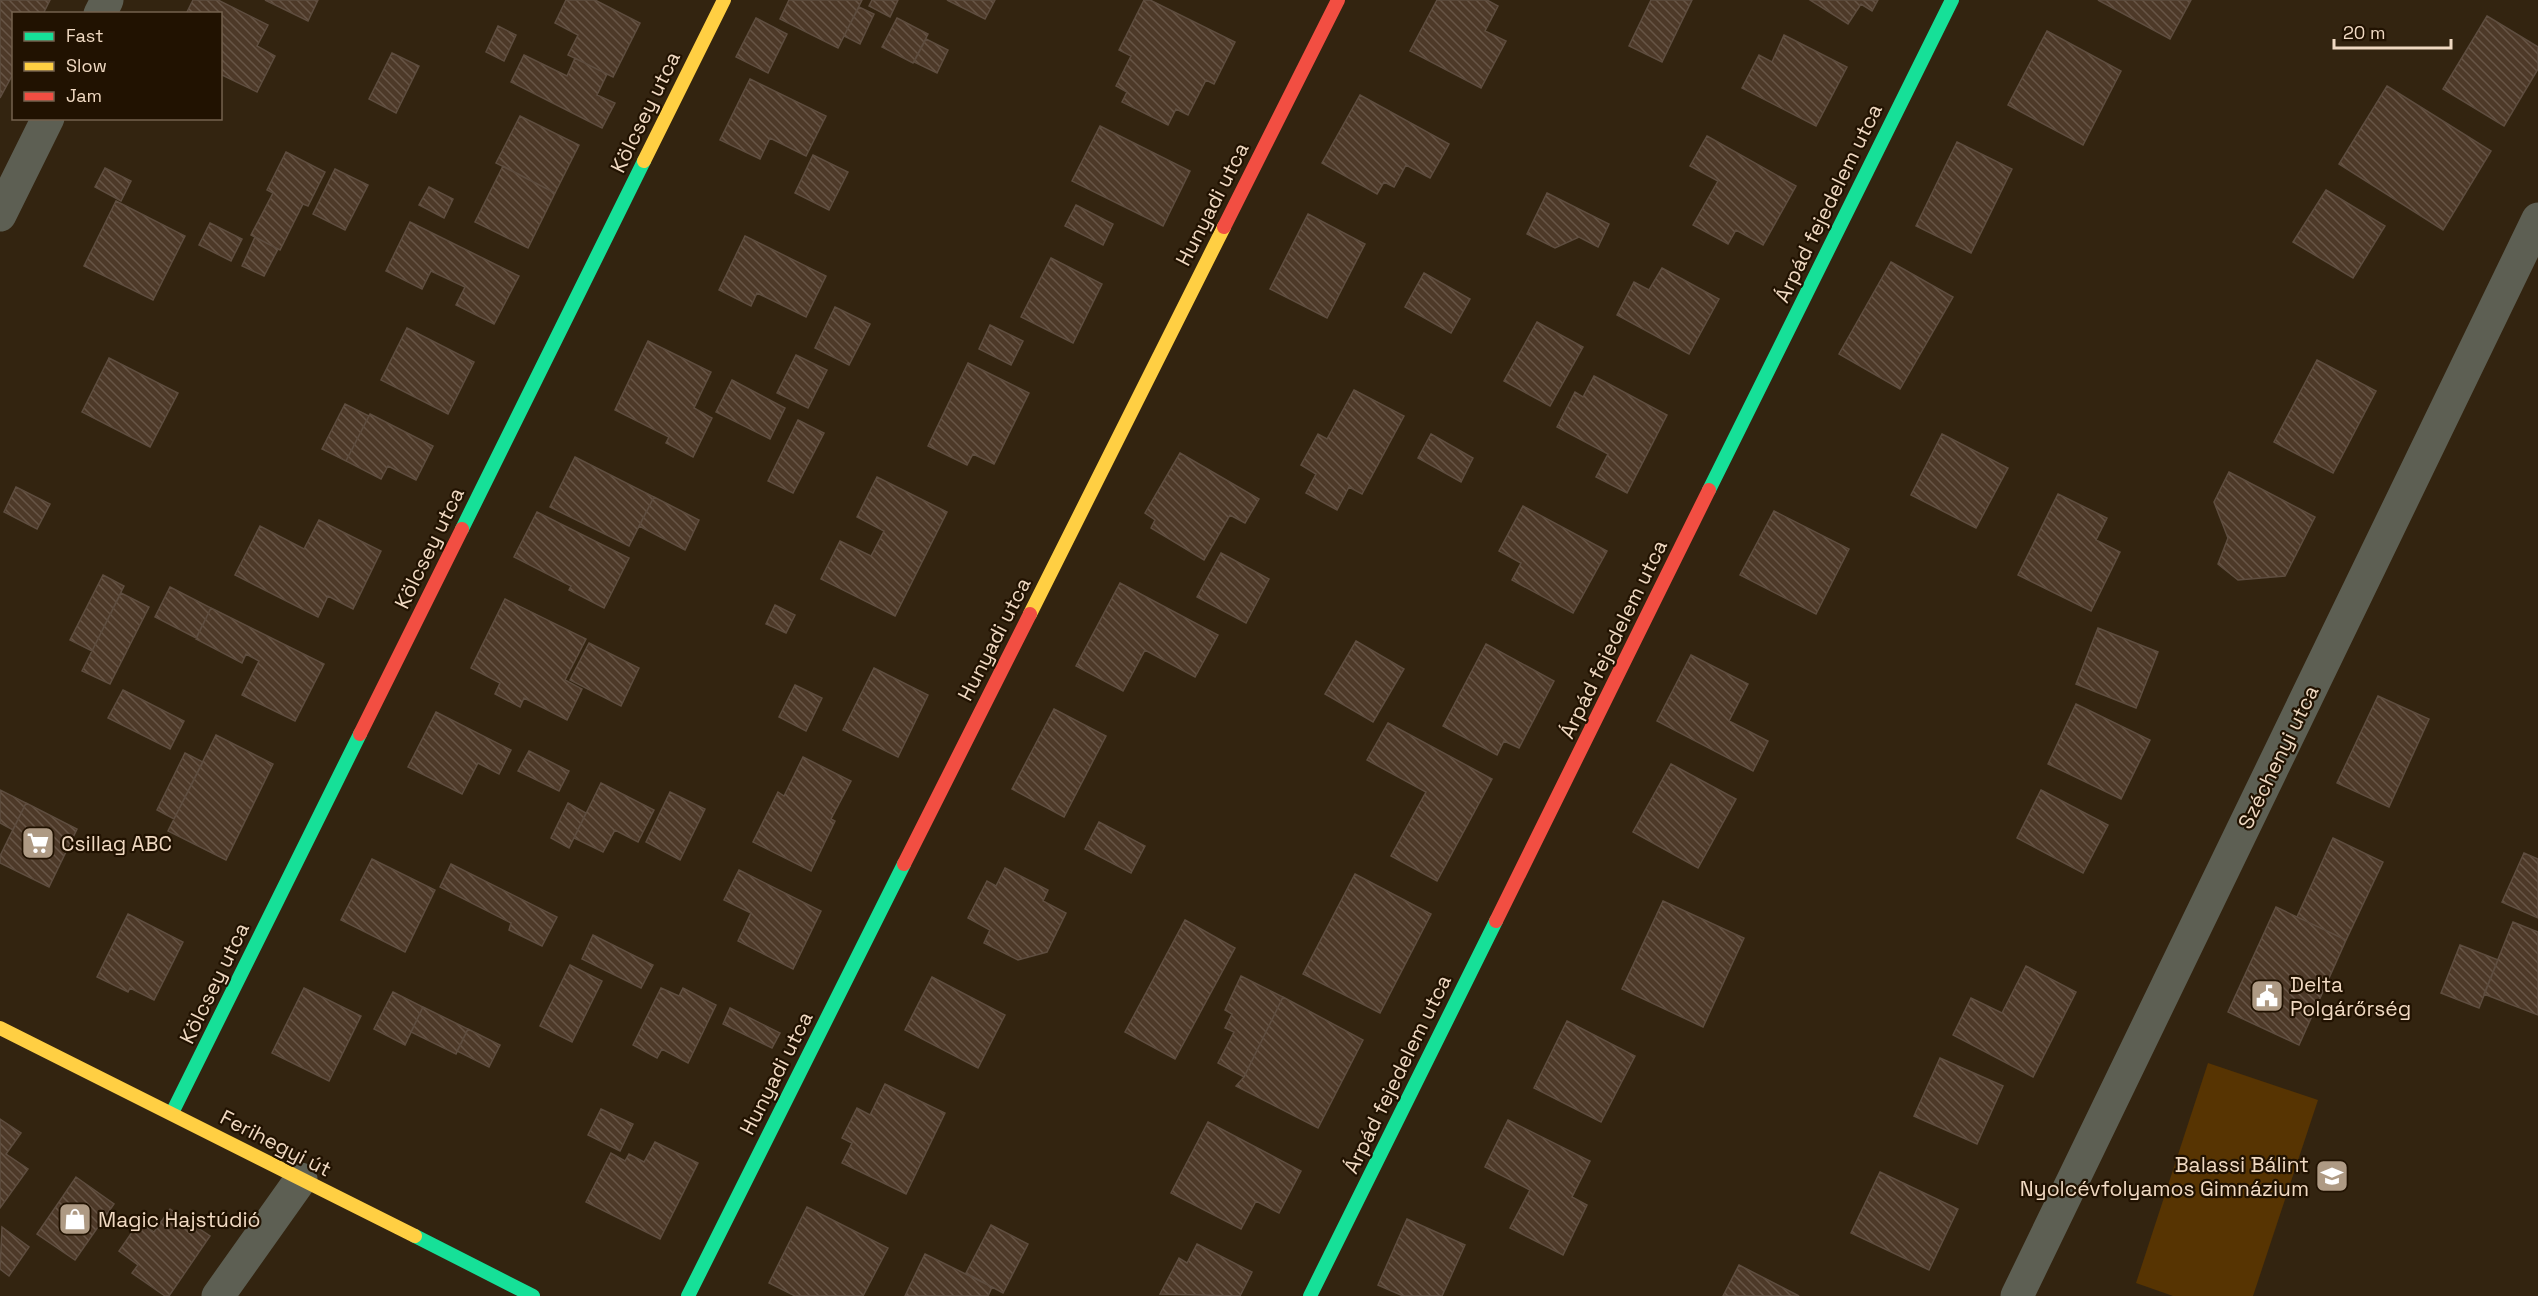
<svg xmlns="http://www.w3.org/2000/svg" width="2538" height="1296" font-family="'Space Grotesk',sans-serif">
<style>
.grass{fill:#573402}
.building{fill:url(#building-back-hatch);stroke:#5e4d3f;stroke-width:1.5}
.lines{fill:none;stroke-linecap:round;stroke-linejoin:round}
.street{stroke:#5d5f53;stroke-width:33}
.fast{stroke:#16e098;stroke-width:14}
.slow{stroke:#ffcf43;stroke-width:14}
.jam{stroke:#f24e42;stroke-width:14}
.labels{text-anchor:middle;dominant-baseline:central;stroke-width:4.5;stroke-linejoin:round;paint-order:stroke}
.street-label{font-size:21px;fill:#f0d9c2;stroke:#211201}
.poi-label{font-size:21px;fill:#f0d9c2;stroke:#211201;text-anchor:start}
</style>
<defs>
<pattern id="building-back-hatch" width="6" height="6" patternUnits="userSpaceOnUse" patternTransform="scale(1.5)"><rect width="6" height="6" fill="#4d3928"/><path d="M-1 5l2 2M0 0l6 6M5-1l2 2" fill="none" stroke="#675546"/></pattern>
</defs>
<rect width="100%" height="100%" fill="#332410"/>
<path class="grass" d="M2208,1063L2318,1100L2253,1296H2173L2136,1283Z"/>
<path class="building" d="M0,0H50L43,14H14V72L0,98Z
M193,0H218L268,25L257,46L275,56L257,92L220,74V14H186Z
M265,0H318L308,21Z
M566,0H595L640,23L613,77L568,55L578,35L555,23Z
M789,0H862L838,48L780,19Z
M872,0H898L890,17L869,6Z
M947,0H995L985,19Z
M1144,0H1150L1235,42L1214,84L1206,80L1188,115L1176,109L1168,125L1122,102L1127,92L1116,86L1131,56L1119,50Z
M1437,0H1487L1498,6L1485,31L1506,41L1481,88L1410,51Z
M1651,0H1692L1662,62L1629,46Z
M1810,0H1878L1872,11L1861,4L1848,24Z
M2098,0H2191L2170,39Z
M859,7L874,14L860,44L844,36Z
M2487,16L2538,47V69L2504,126L2443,89Z
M756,18L787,34L768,73L736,57Z
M897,18L928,34L913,63L882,47Z
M498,26L516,35L504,61L486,52Z
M2047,31L2121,71L2083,145L2008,105Z
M1784,35L1847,67L1816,126L1742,88L1759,55L1772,62Z
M926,39L948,50L937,73L914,62Z
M392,53L419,66L396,113L369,99Z
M524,55L567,76L575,58L607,74L597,95L615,103L602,128L511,82Z
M750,79L826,116L806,156L770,138L760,159L720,140Z
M2387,86L2491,151L2443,230L2339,164Z
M1360,95L1449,144L1430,178L1406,165L1394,187L1384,182L1377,194L1322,163Z
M520,116L579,145L555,193L496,163Z
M1100,126L1190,171L1163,226L1072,181Z
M1707,136L1796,186L1763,245L1736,230L1728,244L1693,225L1718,181L1690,166Z
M1957,142L2012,169L1971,253L1916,226Z
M286,152L325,172L308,206L303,204L280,250L251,235L273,193L267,190Z
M813,155L848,172L829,210L795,193Z
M503,166L555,193L528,248L475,222Z
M105,168L131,181L121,201L95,187Z
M335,169L368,185L345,230L313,214Z
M429,187L453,199L444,218L419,205Z
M2326,190L2385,226L2353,278L2293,242Z
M1547,193L1609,224L1598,247L1579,237L1555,248L1527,234Z
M116,201L185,236L153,300L84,266Z
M1076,205L1113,224L1103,245L1065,226Z
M1308,214L1365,244L1327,318L1270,289Z
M410,222L519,276L494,324L456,305L465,287L431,271L422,289L386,271Z
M210,223L242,239L231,261L199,245Z
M745,236L826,276L806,317L757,293L751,306L719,290Z
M255,237L278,249L264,276L242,266Z
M1051,258L1102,284L1073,343L1021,317Z
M1891,262L1953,297L1900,389L1839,354Z
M1662,268L1719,299L1689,354L1617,315L1634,282L1649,290Z
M1424,273L1470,299L1451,333L1405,307Z
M835,307L870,324L849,365L815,348Z
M1537,322L1583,347L1550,406L1504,381Z
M990,325L1023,341L1011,365L979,349Z
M407,328L474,362L448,414L381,380Z
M648,341L711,372L694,408L712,418L693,457L666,443L669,437L615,410Z
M796,355L827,370L808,408L777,393Z
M109,358L178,393L150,447L82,412Z
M2317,360L2376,391L2333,473L2274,442Z
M968,363L1029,393L994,464L973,454L967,465L928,446Z
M1594,376L1667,415L1627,493L1596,477L1608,454L1557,427L1575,392L1583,397Z
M732,380L785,408L770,439L716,412Z
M1354,390L1404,416L1362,494L1349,487L1337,510L1306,493L1316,474L1301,465L1318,434L1327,439Z
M345,404L369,416L346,461L322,449Z
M370,414L433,446L416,480L388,466L381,479L346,461Z
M798,420L824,433L793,493L768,481Z
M1431,434L1473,458L1461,482L1418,458Z
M1942,434L2008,468L1976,528L1911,495Z
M1180,453L1259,499L1245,523L1230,515L1204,560L1151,528L1155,520L1145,513Z
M575,457L654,497L629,546L550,507Z
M2229,472L2315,517L2285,576L2238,580L2218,564L2228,538L2214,502Z
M877,477L947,512L895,616L821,579L840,541L871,556L884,531L857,517Z
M16,487L50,504L37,529L4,512Z
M2058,494L2107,518L2096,540L2120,552L2091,611L2018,575Z
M654,497L699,520L685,550L639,526Z
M1523,506L1607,551L1573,613L1512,580L1521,563L1499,551Z
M1774,511L1849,549L1816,614L1740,575Z
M537,512L629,558L604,608L569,590L571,586L514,557Z
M319,520L381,551L353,609L328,596L318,617L235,575L260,526L304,549Z
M1221,553L1269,579L1246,623L1197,597Z
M103,575L124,586L92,651L70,640Z
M1120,583L1218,635L1195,677L1145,650L1123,691L1076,666Z
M170,587L211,608L196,638L155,617Z
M121,593L149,607L110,684L82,671Z
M505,599L586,639L565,680L582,689L567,720L524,698L520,707L495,694L500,683L471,668Z
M775,605L795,615L786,633L766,624Z
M211,608L324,664L295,721L242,695L259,661L246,654L242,663L196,639Z
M2098,628L2158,652L2136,708L2076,684Z
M1356,641L1404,669L1373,722L1325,694Z
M589,643L639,668L621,706L570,680Z
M1486,644L1554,681L1519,748L1504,741L1497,755L1443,726Z
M1691,655L1748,684L1729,721L1768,741L1753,771L1657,721Z
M874,668L928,695L898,757L843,730Z
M795,685L822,698L806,731L779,717Z
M123,690L184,721L170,749L108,718Z
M2378,696L2429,719L2389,807L2337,783Z
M2076,704L2150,740L2121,799L2048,764Z
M1054,709L1106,736L1064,817L1012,789Z
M436,712L511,750L499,774L478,763L462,794L408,767Z
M1388,723L1492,779L1437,881L1391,856L1426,792L1367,760Z
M216,735L273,764L226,860L168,831Z
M529,751L569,771L559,791L518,771Z
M185,753L203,762L174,819L157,810Z
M803,757L851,781L831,819L835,821L811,871L753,842L778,792L784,796Z
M1671,764L1736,799L1698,868L1633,832Z
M601,783L654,810L638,842L615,830L603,852L574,838Z
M0,790L26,803L13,830L0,823Z
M2041,790L2108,825L2083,873L2017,838Z
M670,792L705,809L680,860L646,842Z
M26,803L77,829L49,887L0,863V856Z
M568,803L586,813L569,848L551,838Z
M1099,822L1145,846L1131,873L1085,849Z
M2333,838L2383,862L2346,940L2297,917Z
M2524,853L2538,859V918L2502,902Z
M372,859L435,890L405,952L341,920Z
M451,864L557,917L542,946L509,930L511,923L440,887Z
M1005,868L1048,890L1043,901L1066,913L1047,952L1018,960L984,943L990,930L968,918L987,881L996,886Z
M739,870L821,911L793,969L738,941L751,913L724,900Z
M1355,874L1431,914L1380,1013L1303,974Z
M1663,901L1744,938L1703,1027L1622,989Z
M2276,907L2346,940L2299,1045L2228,1012Z
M128,914L183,942L154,1000L130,988L128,992L97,977Z
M1185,920L1235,948L1175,1059L1125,1032Z
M2513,922L2538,932V1015L2484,994Z
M593,935L653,965L641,988L582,959Z
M2460,945L2498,960L2479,1008L2441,993Z
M570,965L602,981L572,1042L540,1026Z
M2026,966L2076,992L2033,1077L1953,1035L1971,998L2002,1013Z
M1241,976L1283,997L1244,1077L1218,1063L1234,1032L1225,1028L1232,1014L1225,1010Z
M932,977L1005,1015L978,1068L905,1030Z
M304,988L361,1016L329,1081L272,1053Z
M661,988L679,996L683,988L716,1005L688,1063L662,1049L657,1058L633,1045Z
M393,992L423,1007L405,1045L374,1029Z
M1283,997L1363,1040L1318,1128L1236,1086L1244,1077Z
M423,1007L468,1029L456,1054L411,1032Z
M730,1008L780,1033L772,1048L723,1024Z
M1567,1021L1635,1056L1601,1122L1534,1088Z
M468,1029L500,1045L489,1067L457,1051Z
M1940,1058L2003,1086L1977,1144L1914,1116Z
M885,1084L945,1113L906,1194L842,1163L852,1143L842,1138L857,1108L870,1115Z
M601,1109L633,1124L620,1151L588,1135Z
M0,1119L21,1133L6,1154L28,1169L0,1208Z
M1508,1120L1590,1161L1572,1197L1587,1205L1563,1255L1510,1228L1530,1190L1485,1167Z
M1208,1122L1301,1171L1279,1213L1256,1201L1241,1229L1171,1193Z
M655,1142L698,1163L660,1239L586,1202L611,1153L625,1161L629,1154L644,1162Z
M1880,1172L1958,1209L1929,1270L1851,1233Z
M76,1177L114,1204L75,1260L37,1234Z
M807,1207L888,1248L863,1296H795L769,1283Z
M170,1209L210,1236L169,1296H165L132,1273L138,1265L119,1251L139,1222L154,1232Z
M1407,1219L1465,1245L1442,1296H1403L1378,1285Z
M991,1225L1028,1244L1003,1293L966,1273Z
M2,1227L29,1247L9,1276L0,1269Z
M1197,1244L1252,1272L1240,1296L1160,1294L1179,1258L1187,1263Z
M925,1254L992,1287L988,1296H905Z
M1739,1265L1799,1296H1723Z"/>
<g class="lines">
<path class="street" d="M100,14L107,0
M0,215L48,118
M218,1296L301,1179
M2017,1296L2538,219"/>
<path class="fast" d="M1709,490L1952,0
M462,529L644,161
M172,1113L360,734
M415,1236L533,1296
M688,1296L904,864
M1310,1296L1496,921"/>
<path class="slow" d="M644,161L724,0
M1030,614L1224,227
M0,1028L415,1236"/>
<path class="jam" d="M1224,227L1338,0
M360,734L462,529
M904,864L1030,614
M1496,921L1709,490"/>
</g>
<defs>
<g id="supermarket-square" transform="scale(1.725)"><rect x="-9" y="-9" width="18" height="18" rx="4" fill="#ae9a84" stroke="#211201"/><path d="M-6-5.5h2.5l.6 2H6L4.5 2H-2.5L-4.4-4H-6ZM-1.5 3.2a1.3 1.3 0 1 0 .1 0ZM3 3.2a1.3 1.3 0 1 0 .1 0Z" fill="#fff"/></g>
<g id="civic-square" transform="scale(1.725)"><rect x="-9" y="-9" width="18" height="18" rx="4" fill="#ae9a84" stroke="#211201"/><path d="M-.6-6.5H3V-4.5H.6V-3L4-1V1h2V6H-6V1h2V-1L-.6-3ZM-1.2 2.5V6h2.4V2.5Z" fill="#fff"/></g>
<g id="school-square" transform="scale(1.725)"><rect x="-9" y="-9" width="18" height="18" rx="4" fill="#ae9a84" stroke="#211201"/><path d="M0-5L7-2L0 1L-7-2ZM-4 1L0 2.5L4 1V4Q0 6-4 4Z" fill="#fff"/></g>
<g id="shop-square" transform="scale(1.725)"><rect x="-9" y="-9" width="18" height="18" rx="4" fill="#ae9a84" stroke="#211201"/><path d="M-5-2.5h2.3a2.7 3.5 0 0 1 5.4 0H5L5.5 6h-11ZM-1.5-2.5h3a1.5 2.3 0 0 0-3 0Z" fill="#fff"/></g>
</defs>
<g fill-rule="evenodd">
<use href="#supermarket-square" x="38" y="843"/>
<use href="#civic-square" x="2267" y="996"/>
<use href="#school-square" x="2332" y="1176"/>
<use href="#shop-square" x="75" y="1219"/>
</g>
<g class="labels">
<g class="street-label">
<text transform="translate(645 112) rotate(-64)">Kölcsey utca</text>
<text transform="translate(1828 203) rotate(-64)">Árpád fejedelem utca</text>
<text transform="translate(1212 204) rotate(-63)">Hunyadi utca</text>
<text transform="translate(429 548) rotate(-64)">Kölcsey utca</text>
<text transform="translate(994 639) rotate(-63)">Hunyadi utca</text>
<text transform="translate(1613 639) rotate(-64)">Árpád fejedelem utca</text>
<text transform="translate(2278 757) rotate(-64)">Széchenyi utca</text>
<text transform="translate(214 983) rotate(-64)">Kölcsey utca</text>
<text transform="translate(776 1073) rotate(-63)">Hunyadi utca</text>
<text transform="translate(1397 1074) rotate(-64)">Árpád fejedelem utca</text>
<text transform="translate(276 1143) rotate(27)">Ferihegyi út</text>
</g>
<g class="poi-label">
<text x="61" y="843">Csillag ABC</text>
<text x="2290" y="984">Delta<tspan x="2290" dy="24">Polgárőrség</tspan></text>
<text x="2309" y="1164" text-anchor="end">Balassi Bálint<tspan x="2309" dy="24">Nyolcévfolyamos Gimnázium</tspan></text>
<text x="98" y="1219">Magic Hajstúdió</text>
</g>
</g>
<rect x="12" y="12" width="210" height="108" fill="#211201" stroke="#74624e" stroke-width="1.5"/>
<rect x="24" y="32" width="30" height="9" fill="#16e098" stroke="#74624e" stroke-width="1.5"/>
<text x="66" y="42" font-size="18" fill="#f0d9c2">Fast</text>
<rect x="24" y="62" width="30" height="9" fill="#ffcf43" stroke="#74624e" stroke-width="1.5"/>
<text x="66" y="72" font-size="18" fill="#f0d9c2">Slow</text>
<rect x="24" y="92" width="30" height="9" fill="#f24e42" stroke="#74624e" stroke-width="1.5"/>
<text x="66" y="102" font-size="18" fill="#f0d9c2">Jam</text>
<path d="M2334 39v9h117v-9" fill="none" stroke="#f0d9c2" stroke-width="3"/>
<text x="2343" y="39" font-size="18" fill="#f0d9c2" stroke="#211201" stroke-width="4.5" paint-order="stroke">20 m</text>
</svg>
